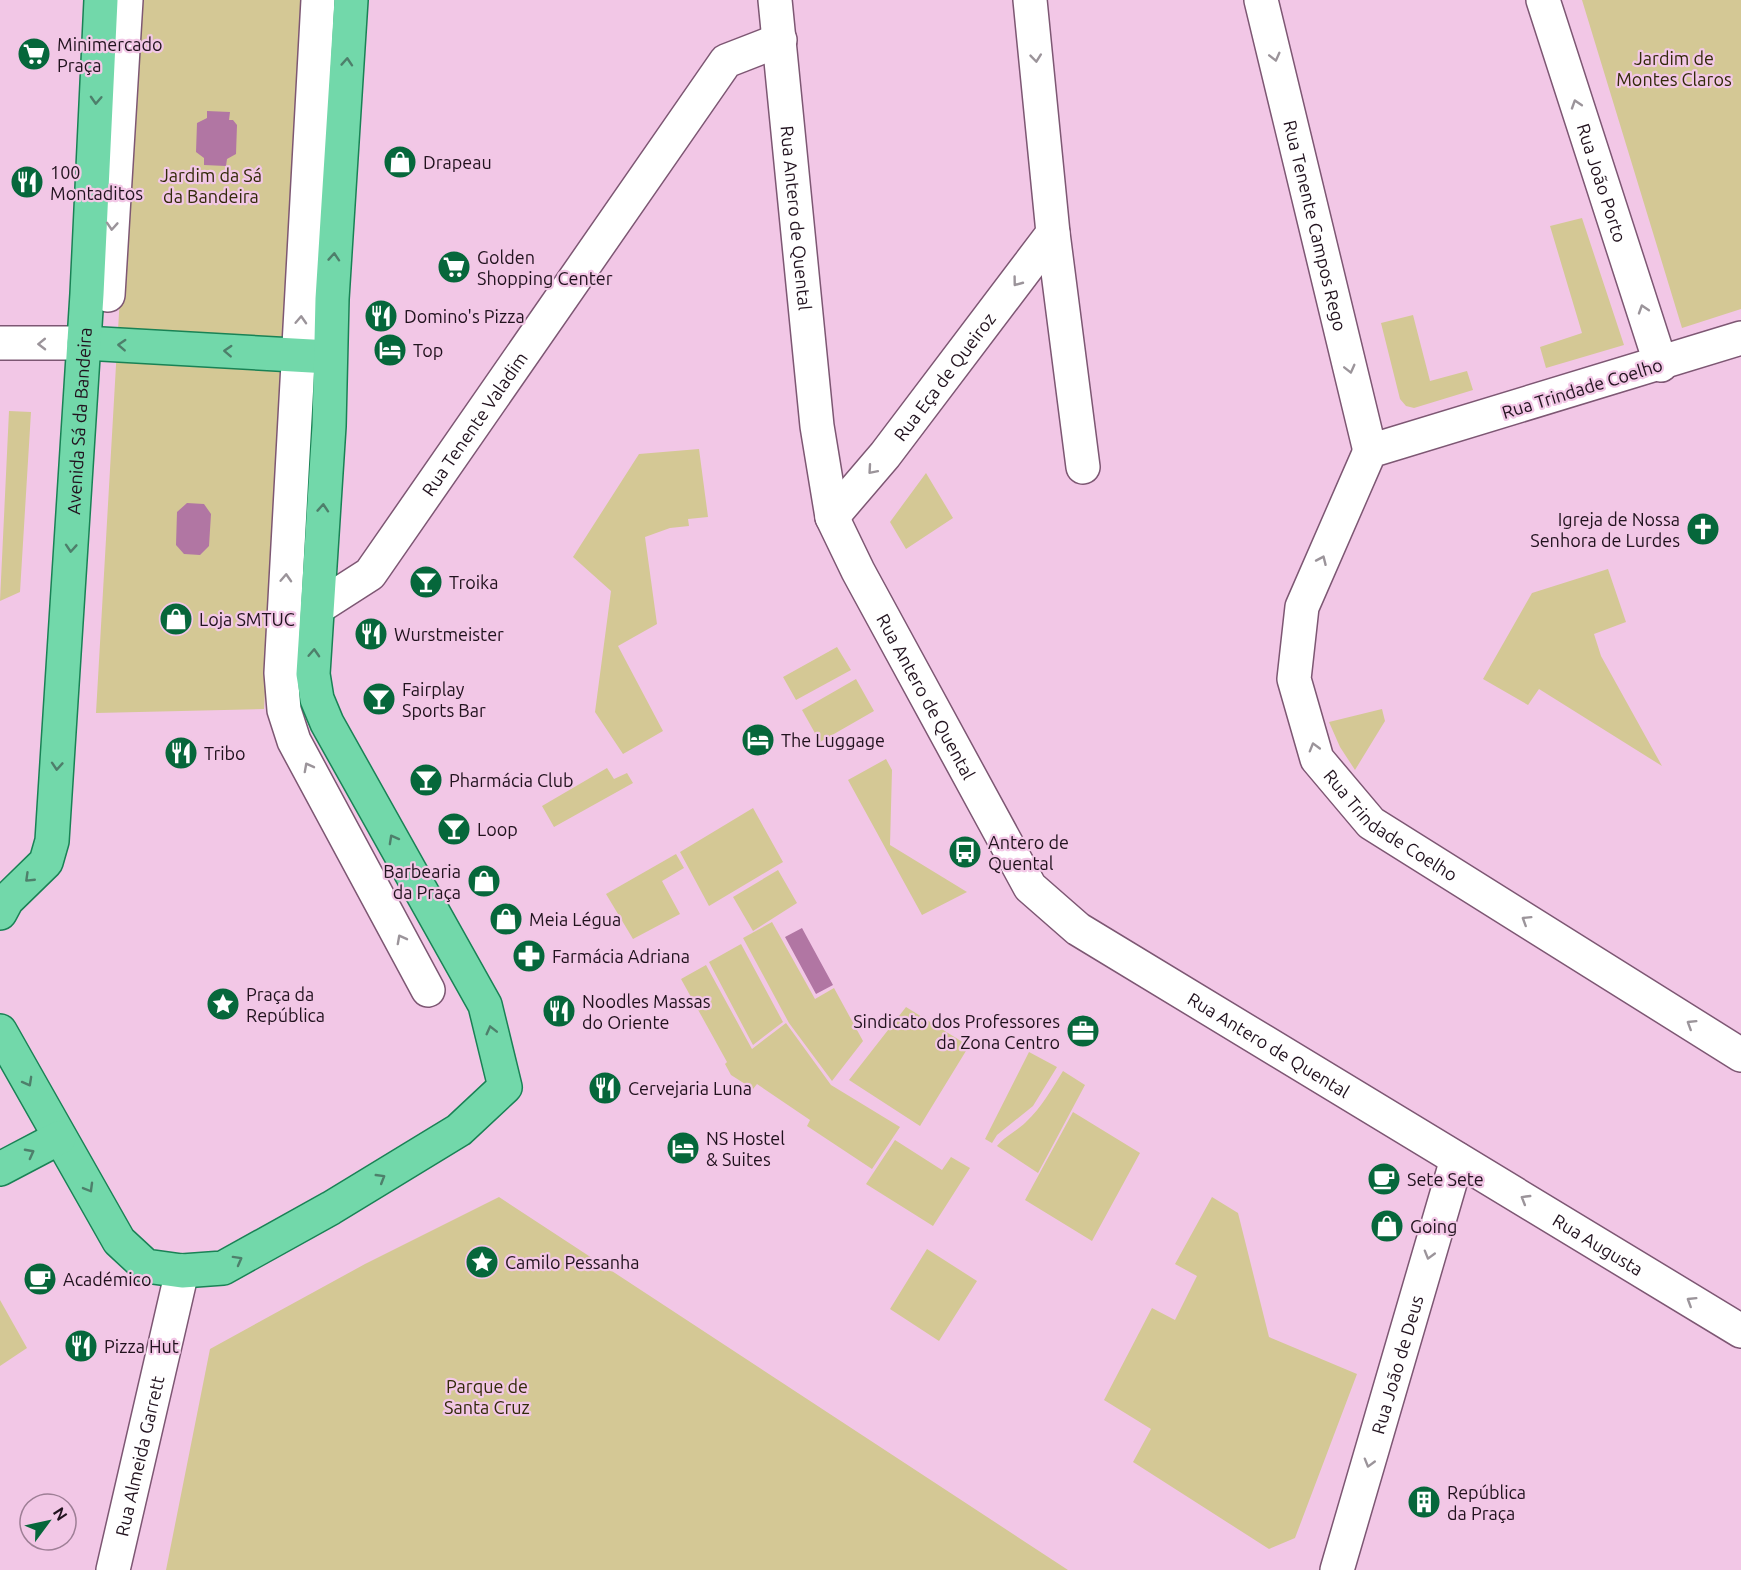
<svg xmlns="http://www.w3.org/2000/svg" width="1741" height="1570" font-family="Ubuntu,sans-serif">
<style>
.green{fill:#d4c895}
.water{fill:#b176a3}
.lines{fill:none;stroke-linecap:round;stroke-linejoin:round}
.minor-casing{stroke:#7d5773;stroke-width:36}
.major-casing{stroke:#198255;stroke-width:36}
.minor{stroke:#fff;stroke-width:33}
.major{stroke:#72d8aa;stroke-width:33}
.oneway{stroke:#9b949a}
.oneway2{stroke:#4e7f6b}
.labels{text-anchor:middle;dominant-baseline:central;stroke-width:4.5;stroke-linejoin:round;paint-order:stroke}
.poi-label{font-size:18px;fill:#21121e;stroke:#f2c7e6;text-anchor:start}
.park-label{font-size:18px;fill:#322a09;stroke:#f2c7e6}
.street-label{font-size:18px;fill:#21121e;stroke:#f2c7e6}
</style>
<rect width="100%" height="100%" fill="#f2c7e6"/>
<path class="green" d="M137,0H305L264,709L96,713Z
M1582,0H1741V309L1682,328Z
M1582,218L1624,345L1546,368L1540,347L1582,333L1550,226Z
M1413,315L1430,381L1467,371L1473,390L1414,408L1406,406L1400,399L1381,323Z
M9,411L31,412L20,592L0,601Z
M699,449L708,517L688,519L689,526L670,528L645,537L657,624L618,646L663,731L623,754L595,712L611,591L573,557L639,454Z
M926,473L953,518L906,549L890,522Z
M1608,569L1626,622L1594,634L1601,656L1662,766L1539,689L1528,705L1483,679L1532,593Z
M837,647L851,670L796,700L783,677Z
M856,679L874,711L820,742L802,710Z
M1382,709L1385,721L1355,770L1340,747L1329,722Z
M886,759L892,770L890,845L967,892L922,915L848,780Z
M607,768L614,779L627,773L633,783L554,827L542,806Z
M753,808L783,862L709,906L680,852Z
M676,854L684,868L662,881L680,914L633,939L606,894Z
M778,870L797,903L753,931L733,897Z
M772,922L815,999L834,988L863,1041L832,1081L789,1023L743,938Z
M741,944L783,1022L753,1045L709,962Z
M706,965L752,1049L786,1023L831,1085L900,1127L872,1169L807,1126L810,1120L757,1084L753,1089L731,1075L725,1064L727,1062L681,979Z
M906,1007L969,1046L920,1126L849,1080Z
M1029,1052L1057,1067L1033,1106L997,1135L992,1143L985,1139Z
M1063,1071L1085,1085L1038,1173L997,1146C1005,1136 1017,1131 1026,1122C1041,1108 1052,1089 1063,1071Z
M1073,1112L1140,1153L1092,1241L1025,1200Z
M895,1140L942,1170L951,1157L970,1168L933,1226L866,1184Z
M499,1197L1068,1570H166L210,1349L365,1264Z
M1212,1197L1238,1213L1269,1337L1357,1374L1295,1538L1269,1549L1133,1462L1151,1429L1104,1400L1152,1308L1175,1320L1197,1276L1175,1264Z
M927,1249L977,1281L939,1341L890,1309Z
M0,1300L27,1348L0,1366Z"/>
<path class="water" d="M207,111L230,112L229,120H233L237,125L236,154L227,159L226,166L204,165V158L196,152L197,123L207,118Z
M187,503L204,504L211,514L209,546L200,555L184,554L176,545L177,512Z
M802,928L833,985L816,994L785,937Z"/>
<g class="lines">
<g class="minor-casing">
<g id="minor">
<path d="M318,0L281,673L284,710L294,741L428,990"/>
<path id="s1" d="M775,0L817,426L832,517L858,571L1030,887L1078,929L1741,1331"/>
<path id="s2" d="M1261,0L1370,451"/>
<path id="s3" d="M1543,0L1661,365"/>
<path d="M1053,233L1083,467"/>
<path d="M108,295L126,0"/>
<path id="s4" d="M1741,338L1370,451L1302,607L1294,679L1317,759L1371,823L1741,1055"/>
<path d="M0,343H84"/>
<path id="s5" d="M832,517L885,455L1053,233L1030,0"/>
<path id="s6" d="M317,608L370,574L726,61L780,40"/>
<path id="s7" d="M113,1570L182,1271"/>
<path id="s8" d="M1337,1570L1457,1159"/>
</g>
</g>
<g class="major-casing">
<g id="major">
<path d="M84,343L329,357"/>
<path id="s9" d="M0,913L7,900L46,862L52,841L87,294L101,0"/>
<path d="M0,1031L119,1241L146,1266L182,1271L223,1268L331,1208L459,1130L505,1087L485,1005L327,723L317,699L313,674L329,426L332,299L351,0"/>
<path d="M0,1169L59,1138"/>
</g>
</g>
<use href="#minor" class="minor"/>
<use href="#major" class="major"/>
</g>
<defs><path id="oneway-chevron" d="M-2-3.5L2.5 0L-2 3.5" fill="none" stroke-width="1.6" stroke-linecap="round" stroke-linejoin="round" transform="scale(1.5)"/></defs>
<g class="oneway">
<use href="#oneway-chevron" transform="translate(1275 57) rotate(76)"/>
<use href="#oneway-chevron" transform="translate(1036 58) rotate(84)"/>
<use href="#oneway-chevron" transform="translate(1576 104) rotate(-108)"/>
<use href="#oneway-chevron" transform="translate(112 226) rotate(94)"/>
<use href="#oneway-chevron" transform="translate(1017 282) rotate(127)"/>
<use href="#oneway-chevron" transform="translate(1643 309) rotate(-108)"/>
<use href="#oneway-chevron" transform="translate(301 320) rotate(-87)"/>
<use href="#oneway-chevron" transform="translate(42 344) rotate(179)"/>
<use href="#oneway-chevron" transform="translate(1350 369) rotate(76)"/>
<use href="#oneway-chevron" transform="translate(872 470) rotate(131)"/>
<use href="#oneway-chevron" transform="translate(1322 560) rotate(-66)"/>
<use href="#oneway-chevron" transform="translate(286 578) rotate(-87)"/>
<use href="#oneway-chevron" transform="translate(1314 747) rotate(-106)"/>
<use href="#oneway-chevron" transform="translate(308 767) rotate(-118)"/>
<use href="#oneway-chevron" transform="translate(1526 920) rotate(-148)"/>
<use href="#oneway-chevron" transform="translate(401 939) rotate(-118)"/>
<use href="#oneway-chevron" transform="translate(1691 1024) rotate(-148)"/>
<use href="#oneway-chevron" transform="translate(1525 1199) rotate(-149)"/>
<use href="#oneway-chevron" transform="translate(1429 1255) rotate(106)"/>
<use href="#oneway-chevron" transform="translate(1691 1301) rotate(-148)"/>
<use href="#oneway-chevron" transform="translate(1369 1463) rotate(106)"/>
</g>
<g class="oneway2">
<use href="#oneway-chevron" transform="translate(347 62) rotate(-86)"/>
<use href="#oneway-chevron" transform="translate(96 100) rotate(93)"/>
<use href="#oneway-chevron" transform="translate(334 257) rotate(-86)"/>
<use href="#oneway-chevron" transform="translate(122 345) rotate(-177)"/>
<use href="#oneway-chevron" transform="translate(228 351) rotate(-177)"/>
<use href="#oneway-chevron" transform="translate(323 508) rotate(-86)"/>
<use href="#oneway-chevron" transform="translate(71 548) rotate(94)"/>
<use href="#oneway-chevron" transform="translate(314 653) rotate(-87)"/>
<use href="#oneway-chevron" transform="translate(57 766) rotate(94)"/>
<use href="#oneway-chevron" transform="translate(393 839) rotate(-119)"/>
<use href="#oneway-chevron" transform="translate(29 878) rotate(136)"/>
<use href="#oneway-chevron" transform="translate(491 1030) rotate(-104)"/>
<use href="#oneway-chevron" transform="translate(28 1082) rotate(61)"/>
<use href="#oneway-chevron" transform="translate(30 1153) rotate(-28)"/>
<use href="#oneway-chevron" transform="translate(381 1178) rotate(-31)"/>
<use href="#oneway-chevron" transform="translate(89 1188) rotate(60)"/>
<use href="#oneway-chevron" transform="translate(238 1260) rotate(-29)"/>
</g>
<defs>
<g id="supermarket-disc" transform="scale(1.725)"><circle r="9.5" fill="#06673b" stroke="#f2c7e6"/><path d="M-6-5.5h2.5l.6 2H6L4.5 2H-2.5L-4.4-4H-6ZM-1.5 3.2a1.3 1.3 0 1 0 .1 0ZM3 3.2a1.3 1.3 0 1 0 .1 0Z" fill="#fff"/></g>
<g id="shop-disc" transform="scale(1.725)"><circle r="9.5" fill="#06673b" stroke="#f2c7e6"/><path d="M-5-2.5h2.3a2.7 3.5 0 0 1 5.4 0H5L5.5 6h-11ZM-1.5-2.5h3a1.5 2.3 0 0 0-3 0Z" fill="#fff"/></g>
<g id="restaurant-disc" transform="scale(1.725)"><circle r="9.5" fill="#06673b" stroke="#f2c7e6"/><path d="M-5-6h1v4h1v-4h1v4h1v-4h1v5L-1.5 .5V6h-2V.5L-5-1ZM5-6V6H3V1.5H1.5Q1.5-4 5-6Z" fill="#fff"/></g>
<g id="hotel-disc" transform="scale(1.725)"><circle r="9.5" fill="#06673b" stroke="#f2c7e6"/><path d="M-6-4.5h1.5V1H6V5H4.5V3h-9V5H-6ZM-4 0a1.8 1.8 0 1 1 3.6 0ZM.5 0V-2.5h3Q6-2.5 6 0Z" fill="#fff"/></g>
<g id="church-disc" transform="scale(1.725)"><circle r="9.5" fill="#06673b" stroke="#f2c7e6"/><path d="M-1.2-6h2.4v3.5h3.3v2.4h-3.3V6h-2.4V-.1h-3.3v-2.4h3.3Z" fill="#fff"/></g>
<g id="bar-disc" transform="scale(1.725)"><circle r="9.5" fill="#06673b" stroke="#f2c7e6"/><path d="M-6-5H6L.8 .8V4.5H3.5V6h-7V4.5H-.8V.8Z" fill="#fff"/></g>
<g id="bus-disc" transform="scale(1.725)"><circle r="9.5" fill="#06673b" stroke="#f2c7e6"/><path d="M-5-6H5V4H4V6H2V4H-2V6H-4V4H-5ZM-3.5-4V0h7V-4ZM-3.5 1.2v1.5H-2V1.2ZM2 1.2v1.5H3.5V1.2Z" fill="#fff"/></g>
<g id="pharmacy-disc" transform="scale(1.725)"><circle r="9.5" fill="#06673b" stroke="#f2c7e6"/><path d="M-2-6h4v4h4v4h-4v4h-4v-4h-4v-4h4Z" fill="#fff"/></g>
<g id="sight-disc" transform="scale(1.725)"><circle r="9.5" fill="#06673b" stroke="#f2c7e6"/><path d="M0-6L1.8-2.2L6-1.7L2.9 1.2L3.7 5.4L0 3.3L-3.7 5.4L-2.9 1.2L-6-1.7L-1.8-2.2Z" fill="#fff"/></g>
<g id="office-disc" transform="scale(1.725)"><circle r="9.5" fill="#06673b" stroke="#f2c7e6"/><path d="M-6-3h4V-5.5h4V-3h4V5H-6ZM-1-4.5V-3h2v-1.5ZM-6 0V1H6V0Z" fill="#fff"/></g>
<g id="cafe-disc" transform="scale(1.725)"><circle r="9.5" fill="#06673b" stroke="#f2c7e6"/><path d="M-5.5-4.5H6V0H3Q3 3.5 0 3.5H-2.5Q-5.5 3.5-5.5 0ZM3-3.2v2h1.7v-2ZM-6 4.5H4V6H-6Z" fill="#fff"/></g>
<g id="building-disc" transform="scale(1.725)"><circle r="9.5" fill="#06673b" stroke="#f2c7e6"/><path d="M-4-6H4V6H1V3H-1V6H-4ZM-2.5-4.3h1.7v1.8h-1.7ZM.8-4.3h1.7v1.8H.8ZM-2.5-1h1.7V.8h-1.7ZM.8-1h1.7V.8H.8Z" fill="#fff"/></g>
</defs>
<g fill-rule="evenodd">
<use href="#supermarket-disc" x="34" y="54"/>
<use href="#shop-disc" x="400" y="162"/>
<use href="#restaurant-disc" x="27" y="182"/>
<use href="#supermarket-disc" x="454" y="267"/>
<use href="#restaurant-disc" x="381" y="316"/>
<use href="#hotel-disc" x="390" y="350"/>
<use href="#church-disc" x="1703" y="529"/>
<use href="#bar-disc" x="426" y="582"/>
<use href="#shop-disc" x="176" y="619"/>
<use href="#restaurant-disc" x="371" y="634"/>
<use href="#bar-disc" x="379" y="699"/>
<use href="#hotel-disc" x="758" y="740"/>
<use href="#restaurant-disc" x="181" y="753"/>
<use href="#bar-disc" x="426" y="780"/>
<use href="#bar-disc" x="454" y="829"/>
<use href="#bus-disc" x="965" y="852"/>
<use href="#shop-disc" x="484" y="881"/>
<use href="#shop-disc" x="506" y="919"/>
<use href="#pharmacy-disc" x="529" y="956"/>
<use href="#sight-disc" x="223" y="1004"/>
<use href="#restaurant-disc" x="559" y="1011"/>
<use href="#office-disc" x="1083" y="1031"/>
<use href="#restaurant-disc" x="605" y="1088"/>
<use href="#hotel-disc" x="683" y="1148"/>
<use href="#cafe-disc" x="1384" y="1179"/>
<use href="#shop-disc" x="1387" y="1226"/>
<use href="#sight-disc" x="482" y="1262"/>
<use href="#cafe-disc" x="40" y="1279"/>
<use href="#restaurant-disc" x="81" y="1346"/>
<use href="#building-disc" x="1424" y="1502"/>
</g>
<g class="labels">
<g class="poi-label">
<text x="57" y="44">Minimercado<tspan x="57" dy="21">Praça</tspan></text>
<text x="423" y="162">Drapeau</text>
<text x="50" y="172">100<tspan x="50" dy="21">Montaditos</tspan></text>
<text x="477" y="257">Golden<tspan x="477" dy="21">Shopping Center</tspan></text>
<text x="404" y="316">Domino's Pizza</text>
<text x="413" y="350">Top</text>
<text x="1680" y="519" text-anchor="end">Igreja de Nossa<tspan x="1680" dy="21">Senhora de Lurdes</tspan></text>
<text x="449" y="582">Troika</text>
<text x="199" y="619">Loja SMTUC</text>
<text x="394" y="634">Wurstmeister</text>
<text x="402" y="689">Fairplay<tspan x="402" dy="21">Sports Bar</tspan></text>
<text x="781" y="740">The Luggage</text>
<text x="204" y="753">Tribo</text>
<text x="449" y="780">Pharmácia Club</text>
<text x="477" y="829">Loop</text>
<text x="988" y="842">Antero de<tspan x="988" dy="21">Quental</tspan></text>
<text x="461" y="871" text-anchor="end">Barbearia<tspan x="461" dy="21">da Praça</tspan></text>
<text x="529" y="919">Meia Légua</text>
<text x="552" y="956">Farmácia Adriana</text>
<text x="246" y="994">Praça da<tspan x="246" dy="21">República</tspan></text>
<text x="582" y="1001">Noodles Massas<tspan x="582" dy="21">do Oriente</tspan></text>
<text x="1060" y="1021" text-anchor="end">Sindicato dos Professores<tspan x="1060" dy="21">da Zona Centro</tspan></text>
<text x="628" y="1088">Cervejaria Luna</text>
<text x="706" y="1138">NS Hostel<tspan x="706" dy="21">&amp; Suites</tspan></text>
<text x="1407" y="1179">Sete Sete</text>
<text x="1410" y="1226">Going</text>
<text x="505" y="1262">Camilo Pessanha</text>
<text x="63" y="1279">Académico</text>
<text x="104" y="1346">Pizza Hut</text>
<text x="1447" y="1492">República<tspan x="1447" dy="21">da Praça</tspan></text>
</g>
<g class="park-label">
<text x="1674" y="58">Jardim de<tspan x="1674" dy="21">Montes Claros</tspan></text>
<text x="211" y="175">Jardim da Sá<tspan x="211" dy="21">da Bandeira</tspan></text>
<text x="487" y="1386">Parque de<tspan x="487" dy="21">Santa Cruz</tspan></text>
</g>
<g class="street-label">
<text stroke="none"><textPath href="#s3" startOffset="192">Rua João Porto</textPath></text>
<text stroke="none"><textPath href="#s1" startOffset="219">Rua Antero de Quental</textPath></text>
<text stroke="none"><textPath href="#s2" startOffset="232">Rua Tenente Campos Rego</textPath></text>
<text stroke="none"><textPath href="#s5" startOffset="180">Rua Eça de Queiroz</textPath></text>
<text transform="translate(1582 388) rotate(-17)">Rua Trindade Coelho</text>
<text stroke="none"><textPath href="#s9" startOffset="512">Avenida Sá da Bandeira</textPath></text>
<text stroke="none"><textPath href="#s6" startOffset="246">Rua Tenente Valadim</textPath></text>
<text stroke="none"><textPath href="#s1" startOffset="723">Rua Antero de Quental</textPath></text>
<text stroke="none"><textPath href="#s4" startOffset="814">Rua Trindade Coelho</textPath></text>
<text stroke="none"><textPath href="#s1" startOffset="1227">Rua Antero de Quental</textPath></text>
<text stroke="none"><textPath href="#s1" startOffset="1612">Rua Augusta</textPath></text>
<text stroke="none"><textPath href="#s8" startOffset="214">Rua João de Deus</textPath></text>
<text stroke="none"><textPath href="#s7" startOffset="117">Rua Almeida Garrett</textPath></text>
</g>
</g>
<g transform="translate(48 1522) rotate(57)"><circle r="28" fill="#f2c7e6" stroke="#9e7f96" stroke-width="1.5"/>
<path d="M0-4.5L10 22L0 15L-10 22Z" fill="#06673b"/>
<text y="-9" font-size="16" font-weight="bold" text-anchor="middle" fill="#21121e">N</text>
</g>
</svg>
